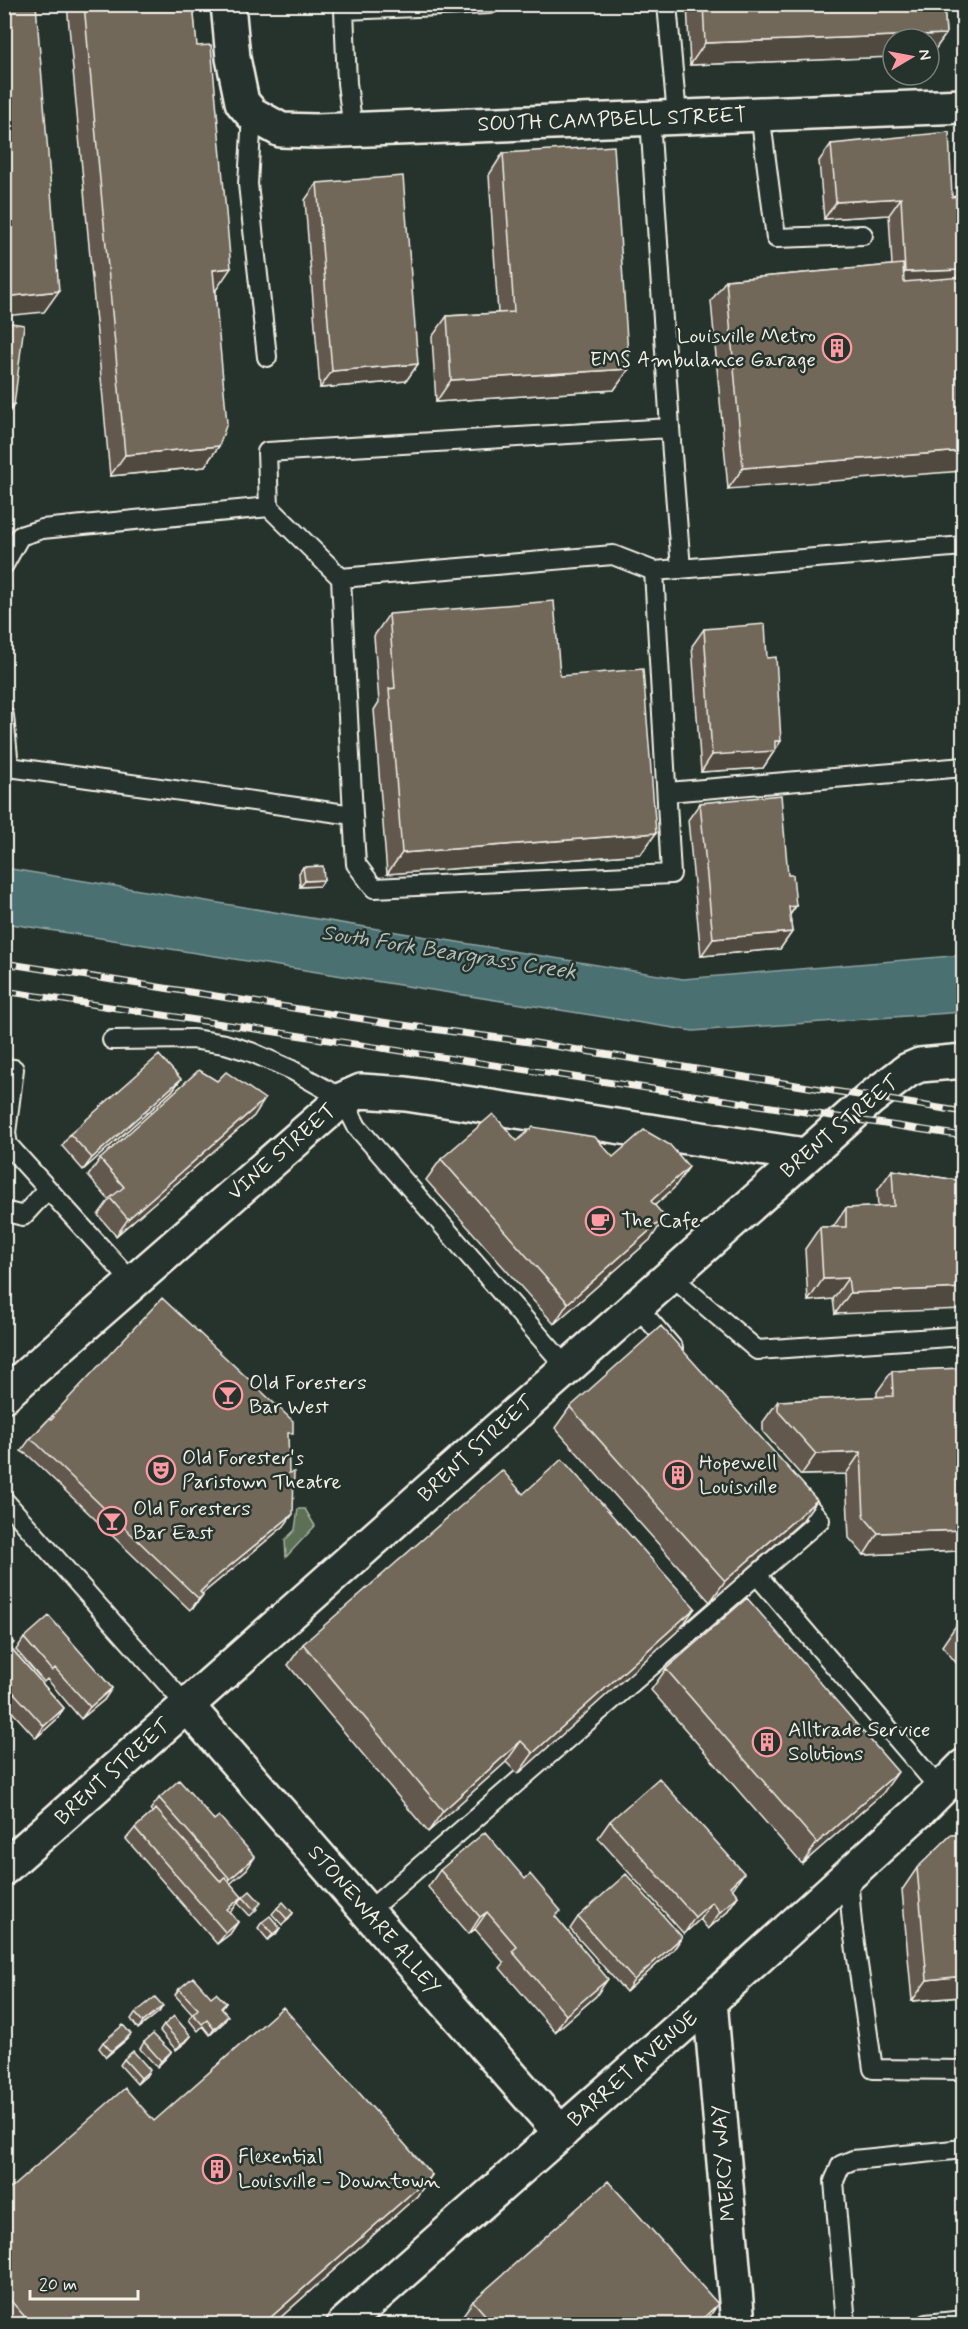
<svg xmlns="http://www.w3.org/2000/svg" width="968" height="2329" font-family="Mynerve,sans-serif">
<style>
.green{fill:#5b7054;stroke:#a8b09e;stroke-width:1.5}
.water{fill:#4c6f72;stroke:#8fa3a1;stroke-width:1.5}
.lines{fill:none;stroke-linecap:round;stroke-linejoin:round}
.service-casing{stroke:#f4f1e8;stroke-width:22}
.minor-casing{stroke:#f4f1e8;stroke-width:38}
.tertiary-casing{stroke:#f4f1e8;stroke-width:38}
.secondary-casing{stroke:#f4f1e8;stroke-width:38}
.service{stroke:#26332d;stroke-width:18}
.minor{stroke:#26332d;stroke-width:33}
.tertiary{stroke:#26332d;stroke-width:33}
.secondary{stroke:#26332d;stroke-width:33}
.rail-casing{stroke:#f4f1e8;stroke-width:7}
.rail{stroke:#26332d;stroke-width:4.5;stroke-dasharray:14;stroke-linecap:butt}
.wall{fill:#62594d;stroke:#f4f1e8;stroke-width:1.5}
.shaded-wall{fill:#50493f;stroke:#f4f1e8;stroke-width:1.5}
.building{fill:#72685a;stroke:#f4f1e8;stroke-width:1.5}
.labels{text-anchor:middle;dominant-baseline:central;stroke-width:5;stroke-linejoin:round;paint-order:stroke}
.street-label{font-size:21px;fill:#f4f1e8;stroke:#26332d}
.poi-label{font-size:21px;fill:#f4f1e8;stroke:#26332d;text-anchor:start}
.water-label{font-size:22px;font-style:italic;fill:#b1bdb9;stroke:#26332d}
</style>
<rect width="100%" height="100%" fill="#26332d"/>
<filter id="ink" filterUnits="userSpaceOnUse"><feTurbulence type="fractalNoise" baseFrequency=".0167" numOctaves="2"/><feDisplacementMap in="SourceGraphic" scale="12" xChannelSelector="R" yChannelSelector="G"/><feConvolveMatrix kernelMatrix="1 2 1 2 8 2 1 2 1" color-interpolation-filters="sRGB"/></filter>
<g filter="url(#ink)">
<path class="green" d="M298,1509H305L315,1526L286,1557L285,1540L295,1530Z"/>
<path class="water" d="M5,868L683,979L963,955V1012L693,1031L5,923Z"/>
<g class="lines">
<g class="service-casing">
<path id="service" d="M667,4L677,116
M760,113L776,238L863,235
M252,114L248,184L267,357
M353,130L347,83L344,10L490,4
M670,428L681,569
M269,507L341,578L353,815
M4,565L20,536L42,529L269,507L267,452L670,428L650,118
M341,578L613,555L654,571
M4,716L9,767L353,815L356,864L374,888L671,874L654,571L964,546
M668,792L964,767
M112,1040L192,1039L225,1044L251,1052L292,1070L343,1099L357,1127L567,1368
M4,1068L14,1069L6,1133L8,1145L133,1283
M4,1211L23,1216L48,1189
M671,1276L757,1350L964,1336
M637,1306L673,1348
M4,1500L187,1706
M757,1575L940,1789
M848,1876L852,1923L873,2069L964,2070
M367,1912L820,1520L794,1490
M846,2324L834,2181L841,2165L853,2160L964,2149
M926,2324L964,2320"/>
</g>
<g class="minor-casing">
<path id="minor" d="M4,1395L343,1099L361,1091L406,1094L805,1155
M187,1706L561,2133
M919,1811L964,1766
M4,1868L871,1098L908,1070L920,1065L964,1061
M710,2001L738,2324"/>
</g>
<g class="tertiary-casing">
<path id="tertiary" d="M344,2324L710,2001L919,1811"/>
</g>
<g class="secondary-casing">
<path id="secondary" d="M228,4L233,58L242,102L252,114L281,130L316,131C532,124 748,114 964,106"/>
</g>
<use href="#service" class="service"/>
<use href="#minor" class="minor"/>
<use href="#tertiary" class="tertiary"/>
<use href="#secondary" class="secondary"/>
<g class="rail-casing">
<path id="rail" d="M4,963L395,1024L529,1042L964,1112
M4,991L964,1136"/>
</g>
<use href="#rail" class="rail"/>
</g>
<path class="wall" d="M67,4H193L216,290L219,446L204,467L110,476Z
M687,4H944L946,34L931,55L690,65Z
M831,144L952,197L961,270L956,278L728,489L711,301L726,280L892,265L889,215L824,219L819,161Z
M503,153L629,369L614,390L436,402L432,337L447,316L498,313L489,175Z
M317,183L418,364L406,381L320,388L305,200Z
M389,614L656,833L641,854L387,874L374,710L379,702L374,636Z
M704,629L767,658L775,750L763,768L701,772L692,646Z
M700,803L788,875L796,906L790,915L792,932L780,949L701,956L688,820Z
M303,867L324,880L320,886L300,887L299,873Z
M181,1079L172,1091L83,1170L62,1146L70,1134Z
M254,1116L116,1236L98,1215L109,1200L88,1176L100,1159Z
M517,1141L613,1157L674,1188L655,1205L651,1239L554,1324L426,1180L441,1159Z
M892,1170L963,1181L835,1314L833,1299L808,1301L805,1249L820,1227H833L846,1208L878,1207L877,1191Z
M963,1368V1671L942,1646L957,1624L963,1617L959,1551L864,1555L849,1538L846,1474L801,1475L763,1432V1422L778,1401L877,1397V1392L892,1371Z
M570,1407L817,1500L802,1521L710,1602L555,1428Z
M52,1416L288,1440L284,1526L202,1594L194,1607L190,1610L29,1456L21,1451L30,1439Z
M523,1494L680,1629L518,1774L506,1762L428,1832L288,1665L303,1644Z
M4,1633L11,1648L64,1708L56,1720L36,1738L4,1703Z
M24,1638L112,1688L104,1700L81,1719L47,1679L44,1682L16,1650Z
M666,1669L883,1793L802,1864L651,1690Z
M159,1798L247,1869L230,1883L234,1908L230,1912L238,1922L230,1934L217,1944L126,1839L135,1828L153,1812L150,1810Z
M610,1821L732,1890L738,1896L726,1913L708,1929L700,1919L684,1934L598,1838Z
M917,1868L960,1997L912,2001L902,1890Z
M440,1870L556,1918L596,1996L555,2032L500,1968L504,1963L475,1929L469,1934L428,1887Z
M243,1897L257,1909L250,1916L238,1903Z
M277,1908L293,1913L289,1919L282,1925L272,1914Z
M578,1917L682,1937L674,1949L626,1992L570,1929Z
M262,1922L280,1928L276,1934L268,1940L258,1928Z
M179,1989L226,2003L222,2009L224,2022L210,2035L203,2026L198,2031L189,2020L192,2014L175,1995Z
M159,2012L138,2029L131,2019L135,2013Z
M164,2025L191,2036L186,2042L176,2050L160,2031Z
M126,2040L106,2057L99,2048L103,2042Z
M144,2042L171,2052L166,2058L157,2067L140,2049Z
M124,2059L146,2076L137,2084L120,2065Z
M154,2121L432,2175L417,2196L272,2325H4V2194Z
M473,2301L704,2325H460L458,2322Z"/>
<path class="shaded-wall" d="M946,34L931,55H929V39H893V57L690,65L705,43Z
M901,198L889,215L824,219L836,202Z
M231,268L216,290L198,291L213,270Z
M961,270L950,287L893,289L905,272Z
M59,291L44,312L4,316V297Z
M418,364L406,381L320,388L332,371Z
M629,369L614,390L436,402L451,380Z
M4,405H14L6,417H4Z
M219,446L204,467L110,476L125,455Z
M963,451V471L728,489L743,468Z
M775,741H781L763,768L701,772L712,755Z
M656,833L641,854L387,874L402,853Z
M324,880L320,886L300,887L305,881Z
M796,906L784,923L789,907Z
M792,932L780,949L701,956L713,939Z
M181,1079L172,1091L83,1170L92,1158Z
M265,1099L254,1116L116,1236L128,1219Z
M689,1167L674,1188L636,1222L651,1201Z
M665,1217L651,1239L554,1324L568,1303Z
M848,1278L833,1299L808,1301L823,1279Z
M963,1288V1309L835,1314L850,1293Z
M861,1452L846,1474L801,1475L816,1454Z
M817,1500L802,1521L710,1602L725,1581Z
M293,1514L284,1526L202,1594L200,1592L210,1582Z
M963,1530V1544L959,1551L864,1555L878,1533Z
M203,1595L194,1607L190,1610L199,1599Z
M695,1608L680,1629L518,1774L533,1753Z
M112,1688L104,1700L81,1719L90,1707Z
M64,1708L56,1720L36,1738L44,1726Z
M521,1741L506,1762L428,1832L443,1811Z
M898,1772L883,1793L802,1864L817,1843Z
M255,1857L247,1869L222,1891L230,1879Z
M744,1873L732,1890L730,1886Z
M738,1896L726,1913L708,1929L720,1912Z
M242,1897L234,1908L219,1921L227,1909Z
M712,1902L700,1919L684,1934L695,1917Z
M487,1912L475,1929L469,1934L480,1917Z
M293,1913L289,1919L282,1925L287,1919Z
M238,1922L230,1934L217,1944L226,1933Z
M280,1928L276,1934L268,1940L273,1934Z
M682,1937L674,1949L626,1992L634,1980Z
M963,1976V1992L960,1997L912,2001L927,1980Z
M608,1979L596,1996L555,2032L566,2015Z
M163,2006L159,2012L138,2029L143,2022Z
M228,2016L224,2022L210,2035L214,2029Z
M131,2034L126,2040L106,2057L111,2051Z
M191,2036L186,2042L176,2050L181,2044Z
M171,2052L166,2058L157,2067L161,2061Z
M150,2070L146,2076L137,2084L141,2078Z
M432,2175L417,2196L272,2325H262Z
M718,2304L704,2325H696Z"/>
<path class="building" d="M4,4H36L59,291L4,297Z
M84,4H193L197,46L211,45L231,268L213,270L227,423L219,446L125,455Z
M703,4H944L946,34L705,43Z
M949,132L952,197L956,196L961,270L905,272L901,198L836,202L831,144Z
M614,146L629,369L451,380L447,316L514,312L503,153Z
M403,176L418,364L332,371L317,183Z
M903,264L904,282L963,277V451L743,468L726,280Z
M4,322L24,325L14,405H4Z
M554,601L560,676L643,669L656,833L402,853L389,689L395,688L389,614Z
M765,624L767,658L776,657L781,741H775V751L712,755L704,629Z
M781,795L788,875H793L796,906L789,907L792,932L713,939L700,803Z
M323,866L324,880L305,881L303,867Z
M159,1055L181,1079L92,1158L70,1134Z
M199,1070L217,1081L226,1072L265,1099L128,1219L110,1198L124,1187L100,1159Z
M493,1114L517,1141L533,1127L595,1137L613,1157L644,1130L670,1145L689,1167L651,1201L665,1217L568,1303L441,1159Z
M892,1170L963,1181V1288L850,1293L848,1278L823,1279L820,1227H846V1208L894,1206Z
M162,1298L293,1421V1433H288L289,1473L294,1472L293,1514L210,1582L200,1592L203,1595L199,1599L37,1444L30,1439L49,1419L51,1420L54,1417L52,1416Z
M661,1326L817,1500L725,1581L570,1407Z
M963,1368V1530L878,1533L864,1517L861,1452L816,1454L778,1411V1401L893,1396L892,1371Z
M562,1459L695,1608L533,1753L521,1741L443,1811L303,1644L502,1470L523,1494Z
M4,1573L10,1579L4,1583Z
M747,1598L898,1772L817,1843L666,1669Z
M49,1616L112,1688L90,1707L55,1668L52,1671L24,1638Z
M963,1617V1632L957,1624Z
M4,1633L14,1643L10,1647L64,1708L44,1726L4,1682Z
M659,1778L744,1873L730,1886L738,1896L720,1912L712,1902L695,1917L610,1821Z
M179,1780L214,1820L219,1816L255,1857L230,1879L159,1798Z
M156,1809L221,1882L225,1877L242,1897L227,1909L238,1922L226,1933L135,1828Z
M485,1832L525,1879L530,1874L561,1911L555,1916L608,1979L566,2015L512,1951L517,1947L487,1912L480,1917L440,1870Z
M963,1834V1976L927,1980L917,1868L951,1835Z
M626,1874L682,1937L634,1980L578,1917Z
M250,1891L261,1903L254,1910L243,1897Z
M283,1902L293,1913L287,1919L277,1908Z
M270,1916L280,1928L273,1934L262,1922Z
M193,1977L211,1997L216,1993L226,2003L221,2008L228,2016L214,2029L207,2020L202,2024L193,2014L198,2009L179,1989Z
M155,1997L163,2006L143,2022L135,2013Z
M283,2007L432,2175L262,2325H32L4,2293V2194L125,2088L154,2121Z
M174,2016L191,2036L181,2044L164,2025Z
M123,2025L131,2034L111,2051L103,2042Z
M153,2034L171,2052L161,2061L144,2042Z
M133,2051L150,2070L141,2078L124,2059Z
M608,2181L718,2304L696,2325H494L473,2301Z"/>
</g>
<defs>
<g id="building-ring" transform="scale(1.5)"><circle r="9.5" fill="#26332d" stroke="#ff9aa2" stroke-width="1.5"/><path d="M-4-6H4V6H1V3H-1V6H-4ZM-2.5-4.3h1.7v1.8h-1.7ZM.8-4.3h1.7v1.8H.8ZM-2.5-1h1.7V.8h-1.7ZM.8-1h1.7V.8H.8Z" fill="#ff9aa2"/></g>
<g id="cafe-ring" transform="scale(1.5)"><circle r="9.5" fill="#26332d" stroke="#ff9aa2" stroke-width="1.5"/><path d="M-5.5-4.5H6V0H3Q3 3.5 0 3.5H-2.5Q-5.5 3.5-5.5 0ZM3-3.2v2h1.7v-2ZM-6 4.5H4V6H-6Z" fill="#ff9aa2"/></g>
<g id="bar-ring" transform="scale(1.5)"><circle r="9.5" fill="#26332d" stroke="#ff9aa2" stroke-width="1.5"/><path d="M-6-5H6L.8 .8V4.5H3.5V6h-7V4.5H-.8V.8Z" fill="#ff9aa2"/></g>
<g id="theatre-ring" transform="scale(1.5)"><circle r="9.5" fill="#26332d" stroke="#ff9aa2" stroke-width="1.5"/><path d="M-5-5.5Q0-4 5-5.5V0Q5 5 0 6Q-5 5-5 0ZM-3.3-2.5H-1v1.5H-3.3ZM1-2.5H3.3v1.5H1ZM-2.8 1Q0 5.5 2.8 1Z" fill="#ff9aa2"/></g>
</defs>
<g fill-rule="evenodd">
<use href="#building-ring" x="837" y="348"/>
<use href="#cafe-ring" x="600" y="1221"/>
<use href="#bar-ring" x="228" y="1395"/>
<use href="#theatre-ring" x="161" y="1470"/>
<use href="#building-ring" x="678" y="1475"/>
<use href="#bar-ring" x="112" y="1521"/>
<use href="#building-ring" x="767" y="1742"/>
<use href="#building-ring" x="217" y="2169"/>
</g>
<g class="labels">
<g class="street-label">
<text transform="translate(612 120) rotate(-2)">SOUTH CAMPBELL STREET</text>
<text transform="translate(840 1127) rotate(-40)">BRENT STREET</text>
<text transform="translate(282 1152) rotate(-41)">VINE STREET</text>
<text transform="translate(476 1449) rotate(-42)">BRENT STREET</text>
<text transform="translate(113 1772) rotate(-42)">BRENT STREET</text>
<text transform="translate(374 1920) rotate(49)">STONEWARE ALLEY</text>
<text transform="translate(633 2069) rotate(-41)">BARRET AVENUE</text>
<text transform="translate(724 2163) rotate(-95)">MERCY WAY</text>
</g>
<g class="poi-label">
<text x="816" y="336" text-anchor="end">Louisville Metro<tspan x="816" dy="24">EMS Ambulance Garage</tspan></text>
<text x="621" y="1221">The Cafe</text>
<text x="249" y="1383">Old Foresters<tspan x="249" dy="24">Bar West</tspan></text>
<text x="182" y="1458">Old Forester's<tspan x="182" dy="24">Paristown Theatre</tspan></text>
<text x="699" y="1463">Hopewell<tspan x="699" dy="24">Louisville</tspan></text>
<text x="133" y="1509">Old Foresters<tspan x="133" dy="24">Bar East</tspan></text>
<text x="788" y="1730">Alltrade Service<tspan x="788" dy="24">Solutions</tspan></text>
<text x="238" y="2157">Flexential<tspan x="238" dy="24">Louisville - Downtown</tspan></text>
</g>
<g class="water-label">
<text transform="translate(449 953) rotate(9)">South Fork Beargrass Creek</text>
</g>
</g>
<rect width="968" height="2329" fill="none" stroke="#26332d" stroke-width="24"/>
<rect x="12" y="12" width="944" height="2305" fill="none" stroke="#f4f1e8" stroke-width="2" filter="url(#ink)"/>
<g transform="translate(911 57) rotate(80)"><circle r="28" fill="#26332d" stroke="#787f78" stroke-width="1.5"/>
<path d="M0-4.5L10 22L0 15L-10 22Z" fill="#ff9aa2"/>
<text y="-9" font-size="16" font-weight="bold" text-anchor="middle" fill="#f4f1e8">N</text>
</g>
<path d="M30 2290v9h108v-9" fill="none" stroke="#f4f1e8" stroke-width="3"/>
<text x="39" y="2290" font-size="18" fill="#f4f1e8" stroke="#26332d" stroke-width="4.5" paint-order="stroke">20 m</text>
</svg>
